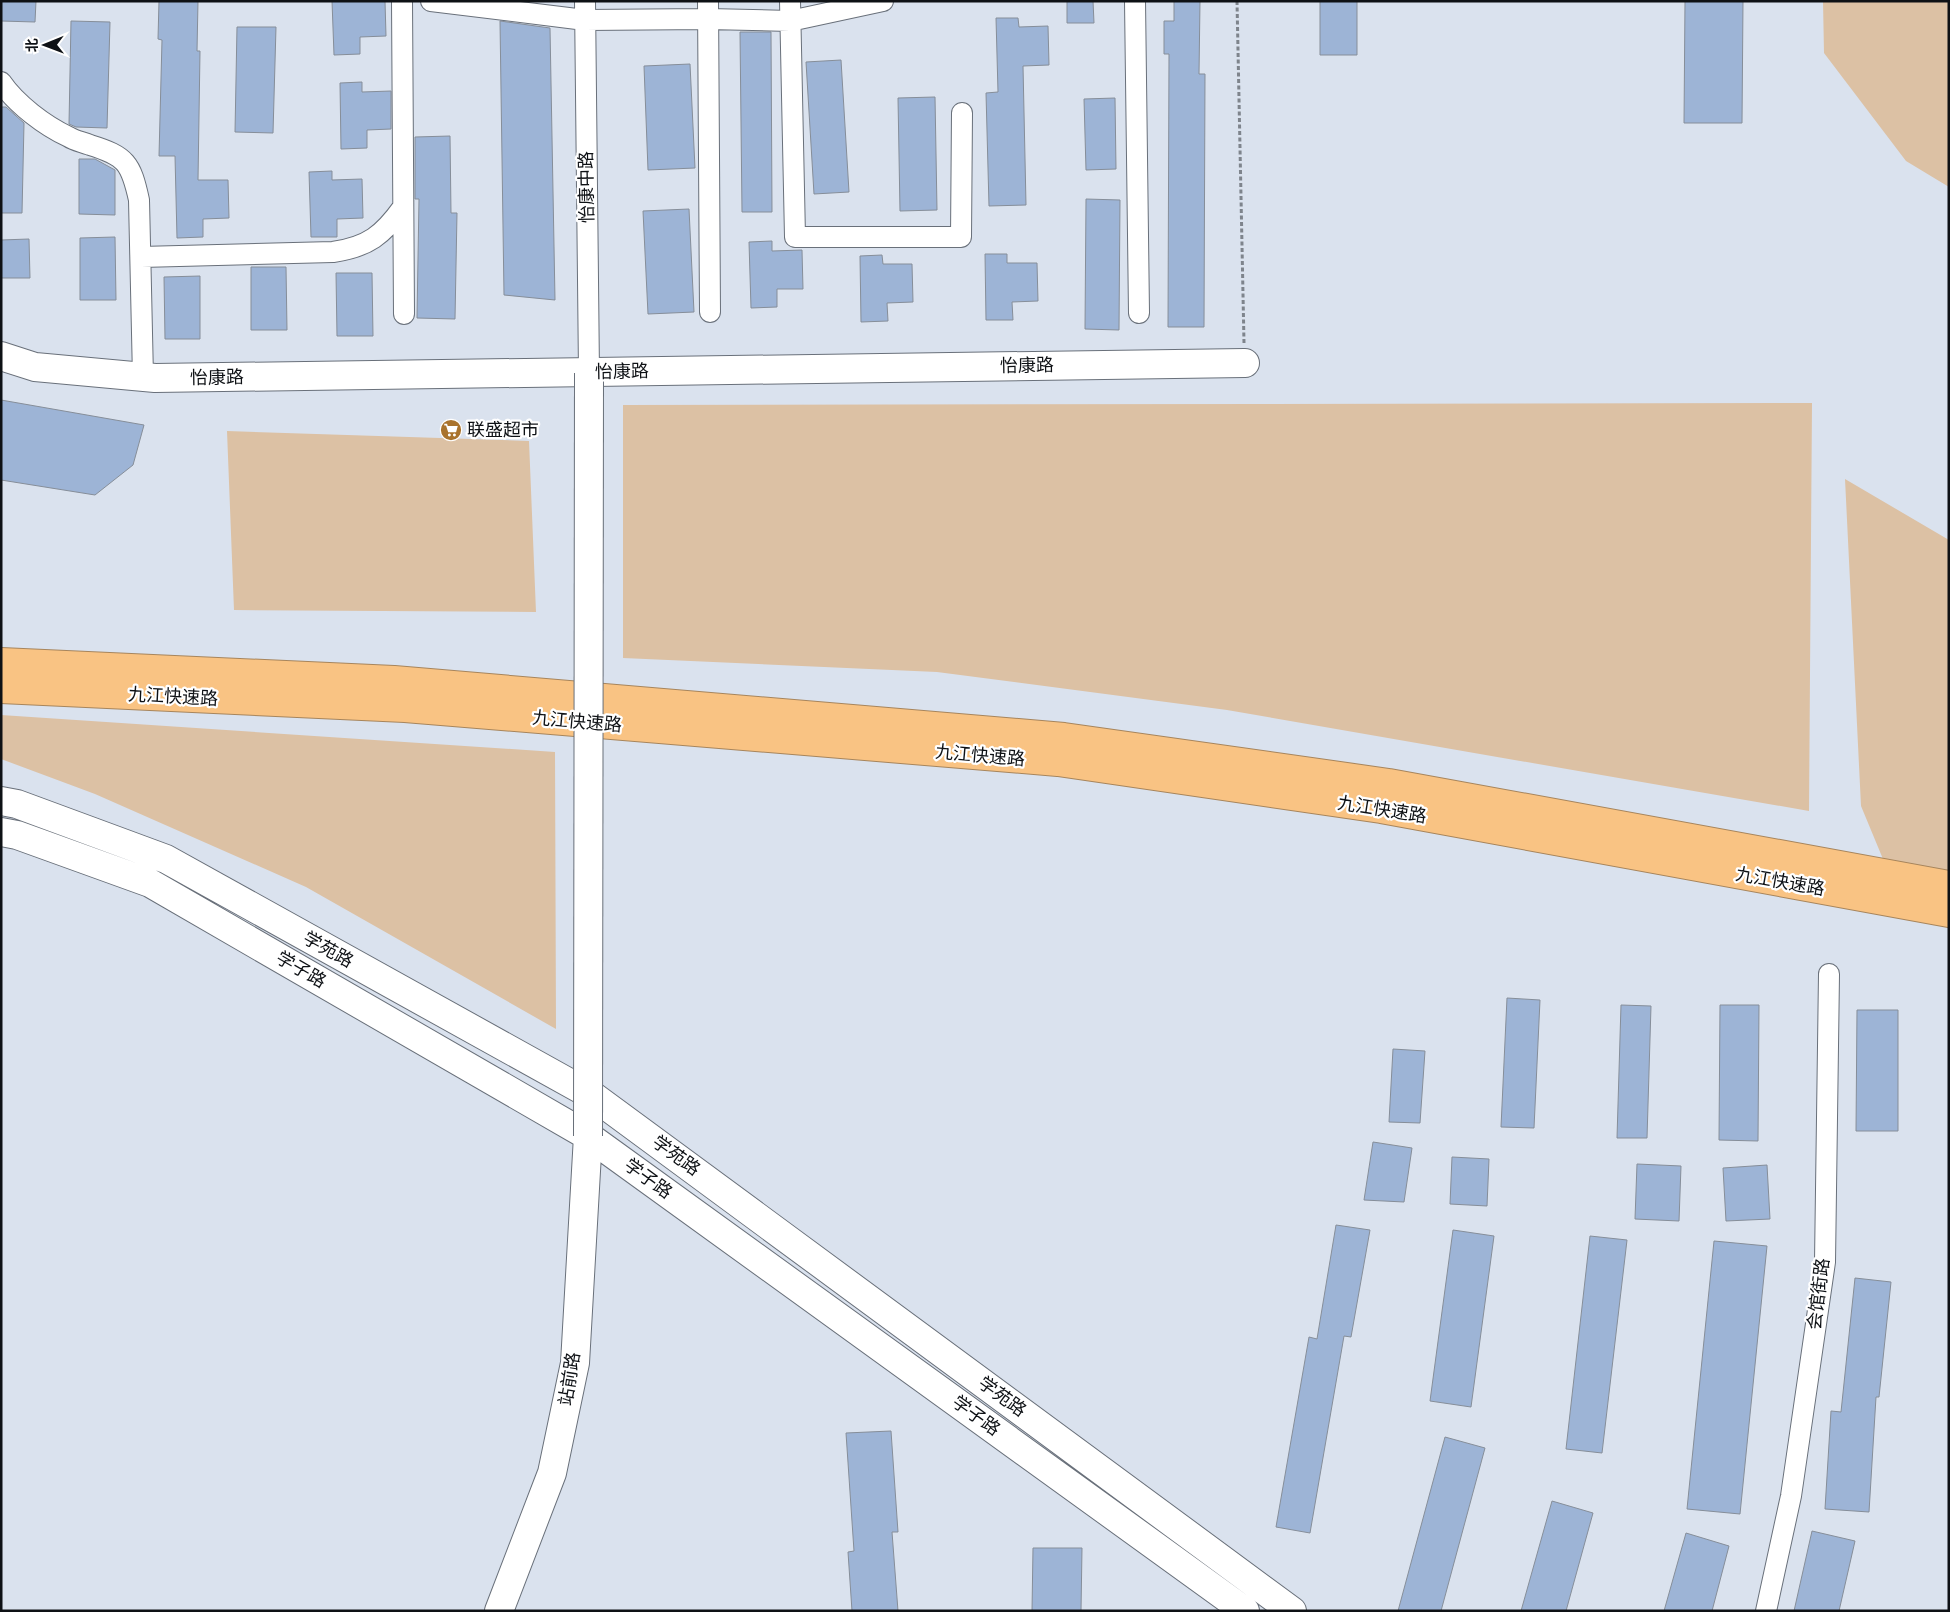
<svg xmlns="http://www.w3.org/2000/svg" width="1950" height="1612" font-family="'Sofia Sans Condensed','Noto Sans SC',sans-serif">
<style>
.green{fill:#dcc1a4}
.building{fill:#9db4d6;stroke:#868e99}
.lines{fill:none;stroke-linecap:round;stroke-linejoin:round}
.street-casing{stroke:#69707a;stroke-width:22}
.secondary-casing{stroke:#69707a;stroke-width:30}
.highway-casing{stroke:#a7855c;stroke-width:30}
.path{stroke:#7e848c;stroke-width:3;stroke-dasharray:4 2.5;stroke-linecap:butt}
.street{stroke:#fff;stroke-width:20}
.secondary{stroke:#fff;stroke-width:28}
.highway{stroke:#f9c383;stroke-width:28}
.secondary-bridge-casing{stroke:#69707a;stroke-width:30;stroke-linecap:butt}
.secondary-bridge{stroke:#fff;stroke-width:28}
.labels{text-anchor:middle;dominant-baseline:central;stroke-width:4.5;stroke-linejoin:round;paint-order:stroke}
.street-label{font-size:18px;fill:#0e1115;stroke:#fff}
.poi-label{font-size:18px;fill:#0e1115;stroke:#fff;text-anchor:start}
</style>
<rect width="100%" height="100%" fill="#dae2ee"/>
<path class="green" d="M1823,1H1949V187L1906,161L1824,53Z
M1812,403L1809,811L1227,710L937,672L623,658V405Z
M227,431L529,441L536,612L234,610Z
M1845,479L1949,540V899L1895,888L1861,806Z
M1,715L555,752L556,1029L306,887L95,794L1,759Z"/>
<path class="building" d="M1,1H36L35,22L1,21Z
M159,1H198L197,51H200L198,180H228L229,218L203,219V237L177,238L175,156H159L162,40L158,39Z
M332,1H385L386,36L360,37V54L334,55Z
M1067,1H1093L1094,23H1067Z
M1174,1H1200L1199,74H1205L1204,327H1168L1169,54H1164V21H1174Z
M1320,1H1357V55H1320Z
M1685,1H1743L1742,123H1684Z
M996,18H1018L1019,27L1048,26L1049,65L1023,66L1026,205L989,206L986,93L998,92Z
M71,21L110,22L107,128L76,127L69,124Z
M500,21L550,28L555,300L504,295Z
M237,27H276L273,133L235,132Z
M740,32H771L772,212H742Z
M841,60L849,192L814,194L806,62Z
M690,64L695,168L648,170L644,66Z
M362,82V92L391,91V129L367,130V148L341,149L340,83Z
M935,97L937,210L900,211L898,98Z
M1115,98L1116,169L1086,170L1084,99Z
M1,107H6L24,123L22,213H1Z
M450,136L451,213H457L455,319L417,318L419,199H415V137Z
M79,159H95L115,170V215L79,214Z
M332,171V180L362,179L363,218L337,219V237H311L309,172Z
M1086,199L1120,200L1119,330L1085,329Z
M689,209L694,312L648,314L643,211Z
M115,237L116,300H80V238Z
M29,239L30,278H1V240Z
M772,241V251L802,250L803,289H777V307L751,308L749,242Z
M985,254H1007V263H1037L1038,301L1012,302L1013,320H986Z
M882,255L883,264H912L913,302L887,303L888,321L861,322L860,256Z
M251,267H286L287,330H251Z
M336,273H372L373,336H337Z
M200,276V339H165L164,277Z
M1,400L144,425L133,465L95,495L1,480Z
M1507,998L1540,1000L1534,1128L1501,1127Z
M1621,1005L1651,1006L1647,1138H1617Z
M1720,1005H1759L1758,1141L1719,1140Z
M1857,1010H1898V1131H1856Z
M1393,1049L1425,1051L1420,1123L1389,1122Z
M1373,1142L1412,1148L1404,1202L1364,1200Z
M1452,1157L1489,1159L1487,1206L1450,1204Z
M1637,1164L1681,1166L1679,1221L1635,1219Z
M1767,1165L1770,1219L1726,1221L1723,1168Z
M1336,1225L1370,1230L1351,1337L1344,1336L1310,1533L1276,1527L1309,1337L1317,1339Z
M1453,1230L1494,1236L1471,1407L1430,1401Z
M1590,1236L1627,1240L1602,1453L1566,1449Z
M1714,1241L1767,1246L1740,1514L1687,1509Z
M1855,1278L1891,1282L1879,1397H1876L1869,1512L1825,1509L1831,1411L1841,1412Z
M891,1431L898,1532H892L898,1611H852L848,1552L854,1551L846,1433Z
M1445,1437L1485,1448L1441,1611H1398Z
M1552,1501L1593,1513L1566,1611H1521Z
M1812,1531L1855,1541L1839,1611H1794Z
M1686,1533L1729,1546L1712,1611H1664Z
M1033,1548H1082L1081,1611H1032Z"/>
<g class="lines">
<g class="street-casing">
<path id="street" d="M402,1L404,314
M431,1L585,20L708,19L790,21L883,1
M585,1L589,373
M708,1L710,312
M790,1L795,237H961L962,113
M1135,1L1139,313
M1,82C16,104 45,126 69,137C75,141 83,142 90,145C126,156 131,163 139,200L143,377
M141,257L333,252C368,247 383,235 403,207
M1766,1611L1791,1496L1825,1262L1829,974"/>
</g>
<g class="secondary-casing">
<path id="secondary" d="M1,356L35,367L155,378L1245,363
M1,801L17,804L166,859L593,1096L1292,1611
M1,832L17,835L150,883L588,1136L1245,1611
M499,1611L552,1473L575,1363L588,1136"/>
</g>
<g class="highway-casing">
<path id="highway" d="M1,662L394,680L1064,737L1389,783L1949,885
M1,689L405,708L1058,762L1381,809L1949,913"/>
</g>
<path class="path" d="M1237,1L1244,343"/>
<use href="#street" class="street"/>
<use href="#secondary" class="secondary"/>
<use href="#highway" class="highway"/>
<g class="secondary-bridge-casing">
<path id="secondary-bridge" d="M588,1136L589,373"/>
</g>
<use href="#secondary-bridge" class="secondary-bridge"/>
</g>
<defs>
<g id="supermarket-disc" transform="scale(1.125)"><circle r="9.5" fill="#a9732d" stroke="#fff"/><path d="M-6-5.5h2.5l.6 2H6L4.5 2H-2.5L-4.4-4H-6ZM-1.5 3.2a1.3 1.3 0 1 0 .1 0ZM3 3.2a1.3 1.3 0 1 0 .1 0Z" fill="#fff"/></g>
</defs>
<g fill-rule="evenodd">
<use href="#supermarket-disc" x="451" y="430"/>
</g>
<g class="labels">
<g class="street-label">
<text transform="translate(587 187) rotate(-91)">怡康中路</text>
<text transform="translate(1027 366) rotate(-1)">怡康路</text>
<text transform="translate(622 372) rotate(-1)">怡康路</text>
<text transform="translate(217 378) rotate(-1)">怡康路</text>
<text transform="translate(173 697) rotate(3)">九江快速路</text>
<text transform="translate(577 722) rotate(5)">九江快速路</text>
<text transform="translate(980 756) rotate(5)">九江快速路</text>
<text transform="translate(1382 810) rotate(9)">九江快速路</text>
<text transform="translate(1780 882) rotate(10)">九江快速路</text>
<text transform="translate(328 950) rotate(29)">学苑路</text>
<text transform="translate(301 970) rotate(30)">学子路</text>
<text transform="translate(676 1156) rotate(36)">学苑路</text>
<text transform="translate(648 1179) rotate(36)">学子路</text>
<text transform="translate(1819 1294) rotate(-83)">会馆街路</text>
<text transform="translate(570 1379) rotate(-81)">站前路</text>
<text transform="translate(1002 1397) rotate(36)">学苑路</text>
<text transform="translate(976 1416) rotate(36)">学子路</text>
</g>
<g class="poi-label">
<text x="467" y="430">联盛超市</text>
</g>
</g>
<rect width="1950" height="1612" fill="none" stroke="#0e1115" stroke-width="5"/>
<g transform="translate(45 45) rotate(269)" stroke="#ffffff" stroke-width="4" paint-order="stroke">
<path d="M0-4L9 19L0 12L-9 19Z" fill="#0e1115"/>
<text y="-8" font-size="14" font-weight="bold" text-anchor="middle" fill="#0e1115">北</text>
</g>
</svg>
